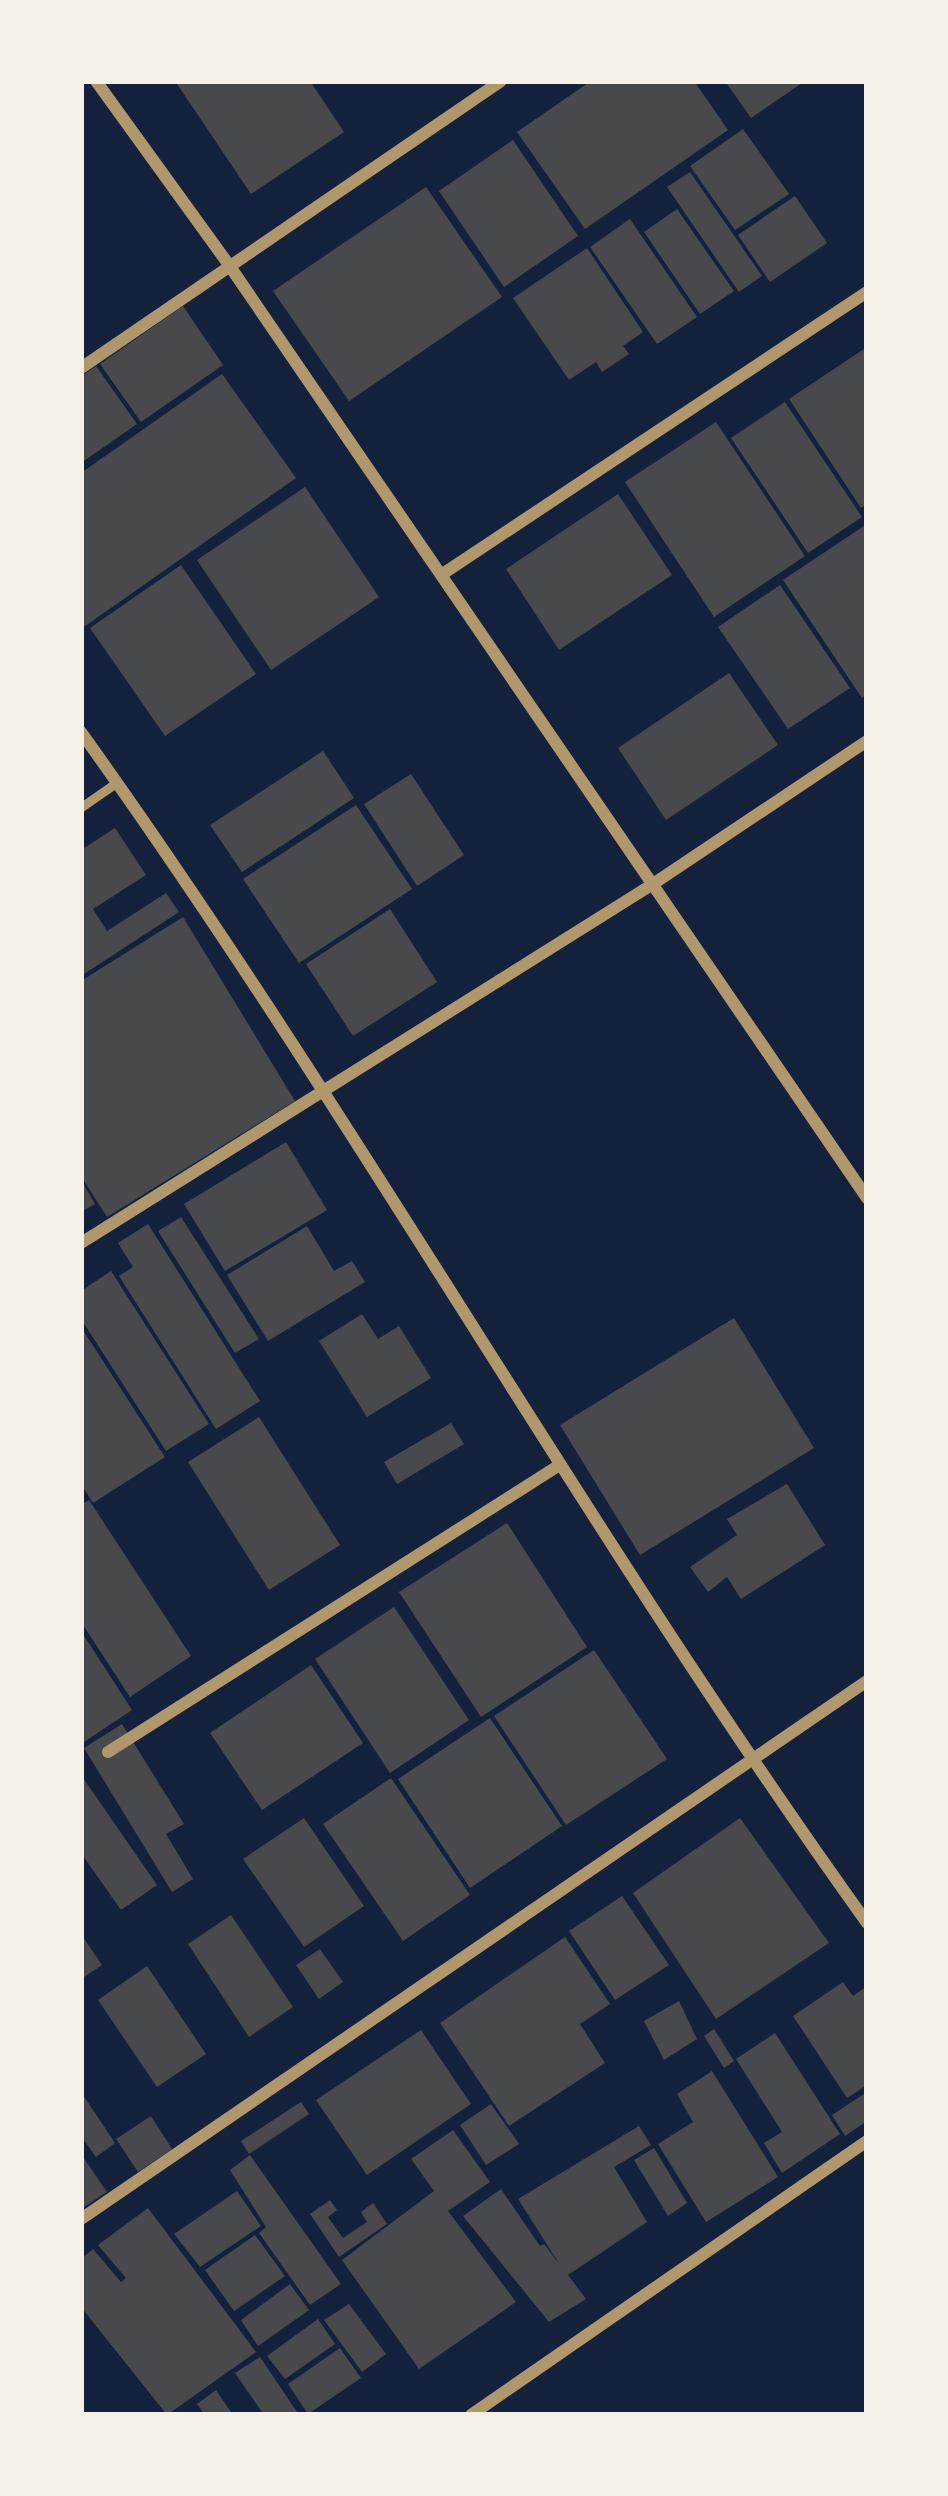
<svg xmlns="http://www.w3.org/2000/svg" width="948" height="2496" font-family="'Work Sans',sans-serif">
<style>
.building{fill:#48494c}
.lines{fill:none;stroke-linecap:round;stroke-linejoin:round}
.service{stroke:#b1986c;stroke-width:9}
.minor{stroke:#b1986c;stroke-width:12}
</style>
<rect width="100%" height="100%" fill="#14213d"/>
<path class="building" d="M175,81H310L344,132L251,194Z
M591,81H694L728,130L585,229L517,132Z
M725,81H805L751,118Z
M743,129L789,194L735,230L690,166Z
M513,140L578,236L504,287L439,191Z
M690,172L762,276L739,292L667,187Z
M426,187L502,297L349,401L273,291Z
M795,196L827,243L770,282L738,235Z
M677,209L734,291L700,314L644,232Z
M630,219L697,317L657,344L590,247Z
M587,248L643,332L623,346L629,354L602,372L596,362L569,380L513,298Z
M183,306L223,365L141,422L100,364Z
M867,347V504L861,508L789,399Z
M96,366L137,424L81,463V376Z
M222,374L296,478L81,629V473Z
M785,402L862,517L808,553L731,438Z
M716,422L805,556L714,617L625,482Z
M305,487L379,597L271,670L197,560Z
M618,494L672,575L559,650L506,569Z
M867,524V694L862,698L783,580Z
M181,565L256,674L165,736L90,628Z
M780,585L850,688L788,729L718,627Z
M729,673L778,745L666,820L618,748Z
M323,751L354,798L242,872L210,825Z
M411,774L464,855L417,886L364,804Z
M356,805L412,889L299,963L243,879Z
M115,828L146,875L93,909L107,931L166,893L179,912L81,976V850Z
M390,909L437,982L353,1036L306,964Z
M183,917L295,1101L107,1217L81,1176V981Z
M286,1142L327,1210L225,1271L184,1204Z
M81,1180L95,1204L81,1212Z
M181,1217L259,1339L235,1353L158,1231Z
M148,1224L260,1401L216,1429L119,1276L133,1267L118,1243Z
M307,1226L334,1271L352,1261L365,1282L268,1341L227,1275Z
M111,1271L209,1424L166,1451L81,1319V1291Z
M362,1314L378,1339L399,1326L431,1378L367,1417L319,1341Z
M734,1318L814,1448L640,1555L560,1425Z
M81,1327L165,1457L93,1503L81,1484Z
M259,1417L340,1545L269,1590L188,1462Z
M451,1423L464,1444L397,1484L384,1462Z
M787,1484L825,1545L741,1599L727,1577L708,1592L690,1567L737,1535L727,1519Z
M89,1500L191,1656L130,1697L81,1622V1505Z
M507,1523L587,1647L481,1717L399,1592Z
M394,1607L469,1720L390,1773L315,1659Z
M81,1631L132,1710L81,1744Z
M594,1650L667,1759L566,1825L494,1716Z
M311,1665L363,1743L262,1810L210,1733Z
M490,1718L562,1826L470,1888L398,1779Z
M122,1724L184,1824L166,1834L193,1879L172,1892L84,1748Z
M81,1775L157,1885L121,1910L81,1853Z
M391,1778L470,1895L403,1941L323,1824Z
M304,1818L364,1906L304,1947L243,1859Z
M740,1818L829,1943L716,2019L633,1893Z
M622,1896L669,1965L615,2000L569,1931Z
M231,1915L293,2007L249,2037L188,1944Z
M81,1934L102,1965L81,1979Z
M565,1937L610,2004L580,2024L605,2063L509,2126L440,2023Z
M320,1949L343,1982L319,1999L296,1965Z
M147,1966L206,2054L157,2087L98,2000Z
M843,1982L853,1996L867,1986V2085L847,2098L793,2016Z
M679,2001L697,2039L664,2060L644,2021Z
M714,2029L734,2061L724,2068L704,2036Z
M421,2030L471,2104L367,2175L316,2100Z
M775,2033L840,2134L782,2173L764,2143L782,2132L736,2059Z
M712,2071L778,2177L706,2222L658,2144L693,2122L677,2094Z
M81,2092L115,2143L96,2157L81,2136Z
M867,2092V2121L845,2136L832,2115Z
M301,2102L309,2114L249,2154L241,2141Z
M491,2104L519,2144L486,2165L460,2125Z
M151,2116L172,2149L138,2172L116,2139Z
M639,2126L651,2145L614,2167L647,2222L568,2275L586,2299L549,2322L463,2216L501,2189L540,2246L544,2244L560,2265L518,2199Z
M453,2130L490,2182L448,2211L516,2302L419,2369L342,2260L434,2191L411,2159Z
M654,2148L687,2203L668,2216L634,2160Z
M81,2154L107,2192L81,2209Z
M250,2155L341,2284L310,2305L259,2233L266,2227L230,2170Z
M237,2191L261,2226L200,2267L174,2234Z
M330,2200L337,2210L328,2217L343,2238L367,2222L361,2212L373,2203L387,2224L339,2257L310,2214Z
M148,2208L256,2352L167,2415L81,2307V2259L93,2249L121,2282L126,2278L98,2245Z
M255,2235L285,2276L234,2311L205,2270Z
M290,2284L309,2310L258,2346L241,2320Z
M349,2304L386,2354L362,2372L324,2320Z
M318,2319L335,2344L285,2379L267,2356Z
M340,2348L361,2378L308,2414L288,2384Z
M260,2357L299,2415H264L235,2373Z
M216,2390L233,2415H205L197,2404Z"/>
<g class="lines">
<path class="service" d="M81,808L117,783"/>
<path class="minor" d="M96,81L229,265L867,1198
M81,368L501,81
M441,575L867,292
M81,732C358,1119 589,1536 867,1923
M81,1243L653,884L867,741
M108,1752L558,1466
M81,2219L867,1681
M471,2415L867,2141"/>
</g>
<rect width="948" height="2496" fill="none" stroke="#f6f1e7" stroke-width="168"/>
</svg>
